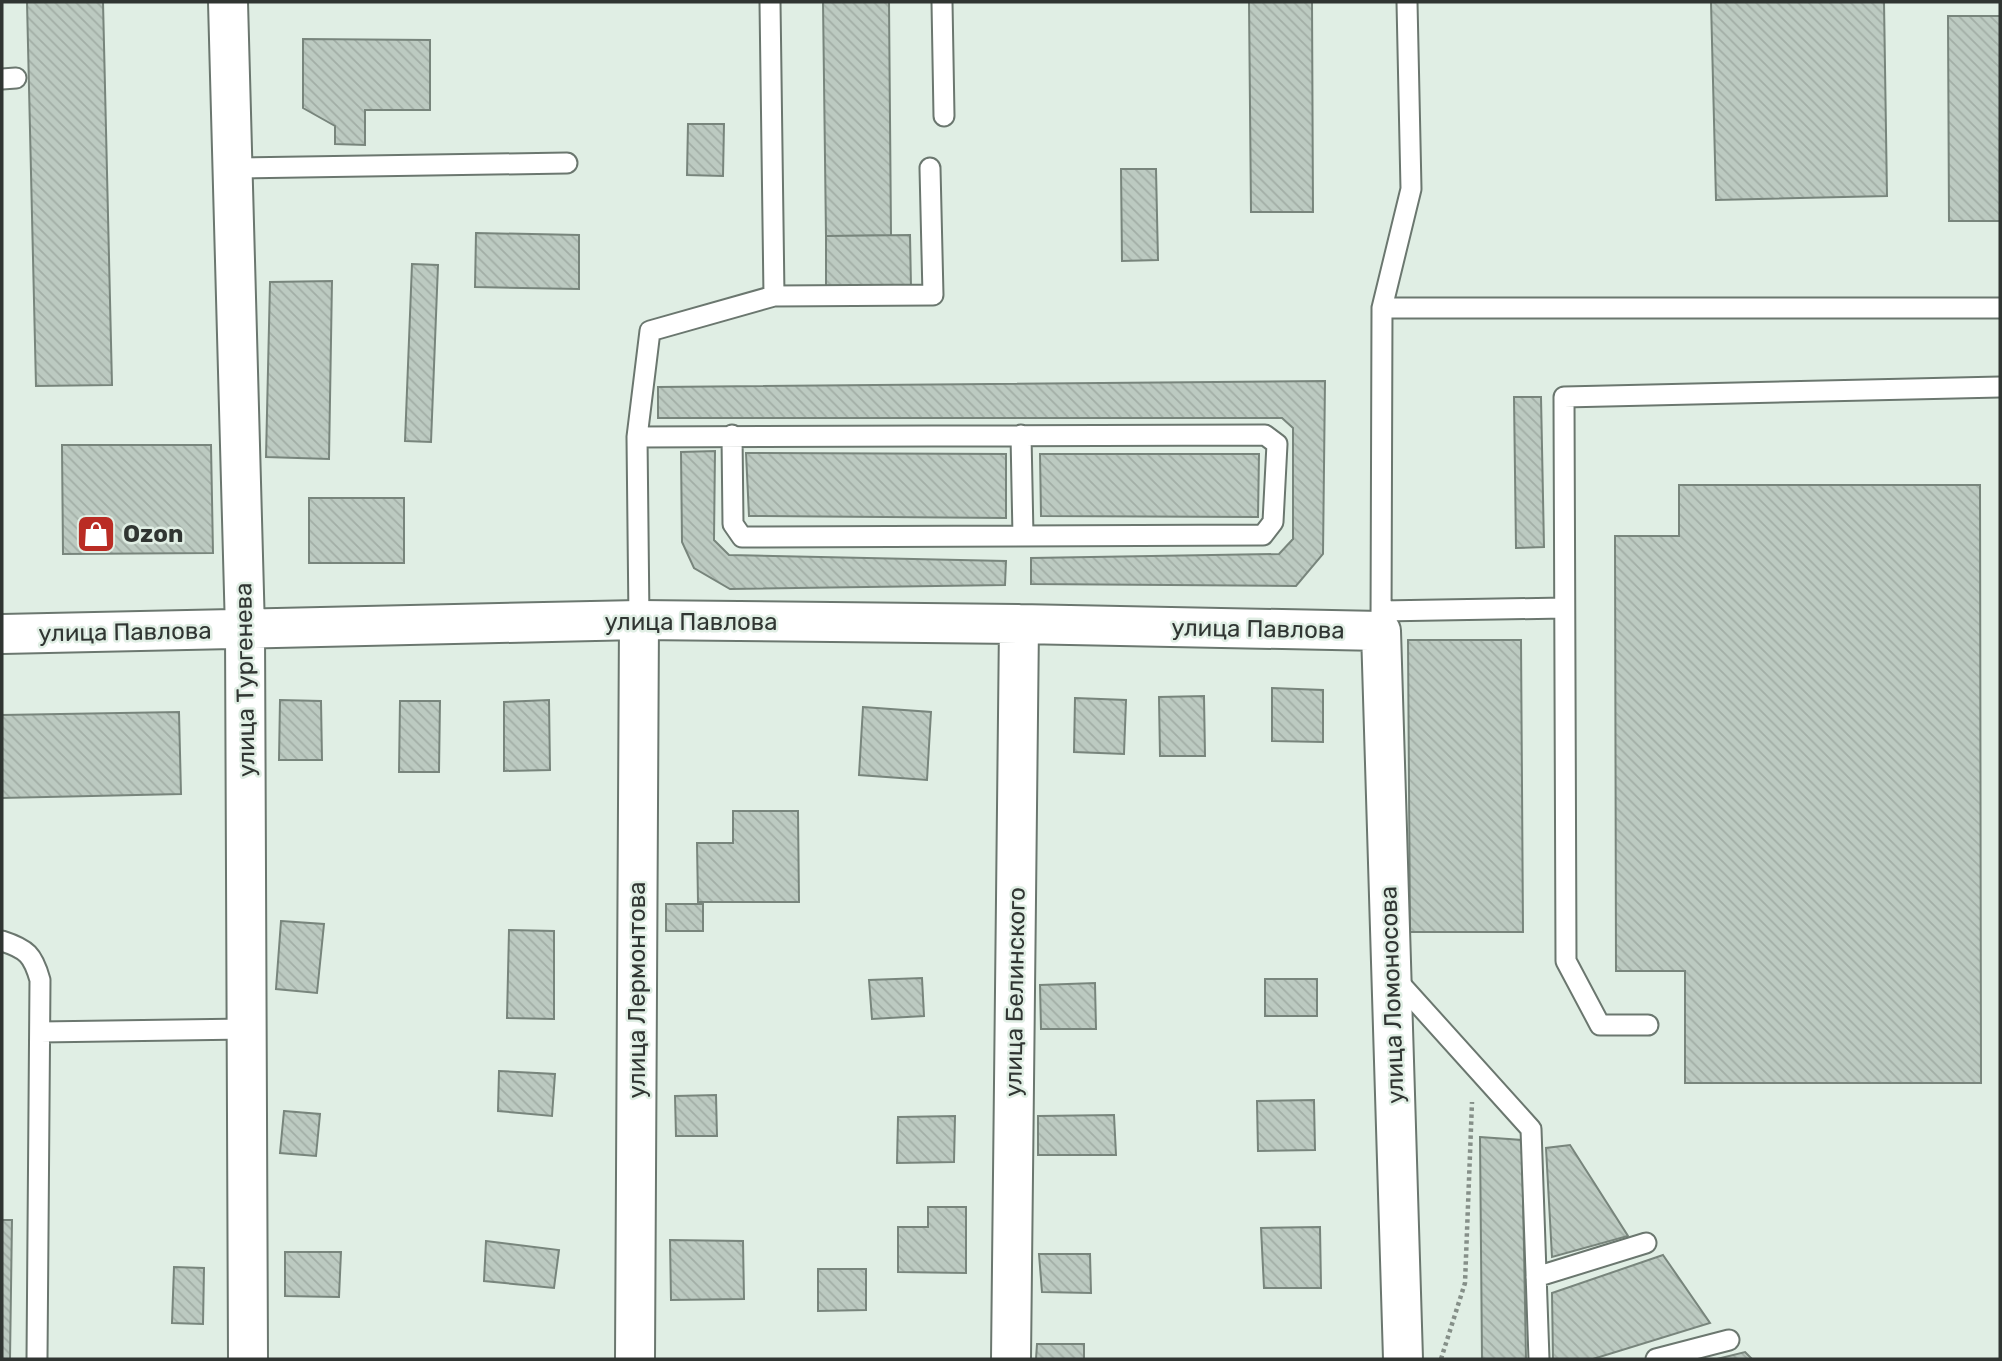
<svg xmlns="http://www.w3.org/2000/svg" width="2002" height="1361" font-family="Rubik,sans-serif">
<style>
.building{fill:url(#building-back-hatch);stroke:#78857c;stroke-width:2}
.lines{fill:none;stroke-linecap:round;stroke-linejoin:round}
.service-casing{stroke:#6b776f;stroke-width:23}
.minor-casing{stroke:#6b776f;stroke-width:42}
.path{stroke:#858f88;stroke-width:4.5;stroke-dasharray:3.5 3.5;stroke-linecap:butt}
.service{stroke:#fff;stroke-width:19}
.minor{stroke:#fff;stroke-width:38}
.labels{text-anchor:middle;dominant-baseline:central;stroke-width:5;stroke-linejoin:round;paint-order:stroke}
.poi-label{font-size:24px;font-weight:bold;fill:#303532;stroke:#e0eee4;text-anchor:start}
.street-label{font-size:24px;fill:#303532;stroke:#e0eee4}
</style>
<defs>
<pattern id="building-back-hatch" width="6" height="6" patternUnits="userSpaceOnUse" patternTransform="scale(1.75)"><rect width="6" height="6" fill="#bccac1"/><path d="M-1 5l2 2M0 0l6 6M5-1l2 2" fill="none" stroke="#a2aea6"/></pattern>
</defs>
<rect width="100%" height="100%" fill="#e0eee4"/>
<path class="building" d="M27,2H103L112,385L36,386Z
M823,2H889L891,235L826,236Z
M1249,2H1312L1313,212H1251Z
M1711,2H1884L1887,196L1716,200Z
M1948,16H2000V221H1949Z
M303,39L430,40V110H365V145L335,144V126L303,108Z
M688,124H724L723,176L687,175Z
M1121,169H1156L1158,260L1122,261Z
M476,233L579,235V289L475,287Z
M910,235L911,287H826V236Z
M412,264L438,265L431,442L405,441Z
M332,281L329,459L266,457L270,282Z
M1325,381L1323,554L1296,586L1031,584V558L1279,554L1293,539V428L1282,418H658V387Z
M1514,397H1541L1544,547L1516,548Z
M62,445H211L213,553L63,554Z
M715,451L714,540L729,555L1006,561L1005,585L730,589L694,568L682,542L681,452Z
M746,453L1006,454V518L749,516Z
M1040,454H1259L1258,517L1041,516Z
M1679,485H1980L1981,1083H1685V971H1616L1615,536H1679Z
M309,498H404V563H309Z
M1408,640H1521L1523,932H1410Z
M1272,688L1323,690V742L1272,741Z
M1204,696L1205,756H1160L1159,697Z
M1075,698L1126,700L1124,754L1074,752Z
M280,700L321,701L322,760H279Z
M549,700L550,770L504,771V702Z
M400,701H440L439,772H399Z
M863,707L931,712L927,780L859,775Z
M179,712L181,794L2,798V715Z
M733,811H798L799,902H698L697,843H733Z
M666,904H703V931H666Z
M281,921L324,924L317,993L276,989Z
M509,930L554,931V1019L507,1018Z
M922,978L924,1016L872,1019L869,980Z
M1265,979H1317V1016H1265Z
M1095,983L1096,1029H1041L1040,985Z
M499,1071L555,1074L552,1116L498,1111Z
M716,1095L717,1136H676L675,1096Z
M1314,1100L1315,1150L1258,1151L1257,1101Z
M284,1111L320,1114L316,1156L280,1153Z
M1114,1115L1116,1155H1038V1116Z
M955,1116L954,1162L897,1163L898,1117Z
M1480,1137L1522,1140L1526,1359H1482Z
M1570,1145L1628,1236L1552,1257L1546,1148Z
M928,1207H966V1273L898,1272V1227H928Z
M2,1220H12L10,1359H2Z
M1320,1227L1321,1288H1264L1261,1228Z
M670,1240L743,1241L744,1299L671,1300Z
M486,1241L559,1250L554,1288L484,1281Z
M285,1252H341L339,1297L285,1296Z
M1039,1254H1090L1091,1293L1042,1292Z
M1663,1255L1710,1323L1593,1359H1553L1552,1293Z
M174,1267L204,1268L203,1324L172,1323Z
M818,1269H866V1310L818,1311Z
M1037,1344H1084V1359H1036Z
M1745,1352L1752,1359H1717Z"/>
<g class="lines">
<g class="service-casing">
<path id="service" d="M770,2L774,296
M942,2L944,116
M2,79L16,78
M233,168L567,163
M1382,308H2000
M1021,435L1023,536
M637,437L1265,435L1277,444L1273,522L1263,535L742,537L733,524L732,435
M1381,611L1564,608
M639,620L637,437L650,331L774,296L933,295L930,168
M1381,631L1382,308L1411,189L1407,2
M2,941C27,949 33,955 40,980L37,1359
M1394,977L1531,1129L1539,1359
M1648,1025H1600L1566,961L1564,397L2000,387
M40,1032L246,1029
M1536,1277L1646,1243
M1656,1359L1729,1340"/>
</g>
<g class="minor-casing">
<path id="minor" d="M228,2L245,630L248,1359
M2,634L639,620L1019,624L1381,631L1403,1359
M635,1359L639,620
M1011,1359L1019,624"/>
</g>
<path class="path" d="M1441,1359L1465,1283L1472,1102"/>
<use href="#service" class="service"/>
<use href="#minor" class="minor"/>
</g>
<defs>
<g id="shop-square" transform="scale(2.0125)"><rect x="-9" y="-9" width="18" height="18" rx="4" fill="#ba2c24" stroke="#e0eee4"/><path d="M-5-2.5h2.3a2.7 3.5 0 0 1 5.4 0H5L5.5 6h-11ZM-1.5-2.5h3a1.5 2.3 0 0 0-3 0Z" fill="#fff"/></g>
</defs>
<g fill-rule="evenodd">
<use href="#shop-square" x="96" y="534"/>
</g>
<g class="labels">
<g class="poi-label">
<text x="123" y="534">Ozon</text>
</g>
<g class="street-label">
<text x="691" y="622">улица Павлова</text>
<text transform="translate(1258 629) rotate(1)">улица Павлова</text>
<text transform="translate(125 632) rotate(-1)">улица Павлова</text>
<text transform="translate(245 680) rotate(-91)">улица Тургенева</text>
<text transform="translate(637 990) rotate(-90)">улица Лермонтова</text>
<text transform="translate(1015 992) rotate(-89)">улица Белинского</text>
<text transform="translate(1392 995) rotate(-92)">улица Ломоносова</text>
</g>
</g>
<rect width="2002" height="1361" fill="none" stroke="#303532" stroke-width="7"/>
</svg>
